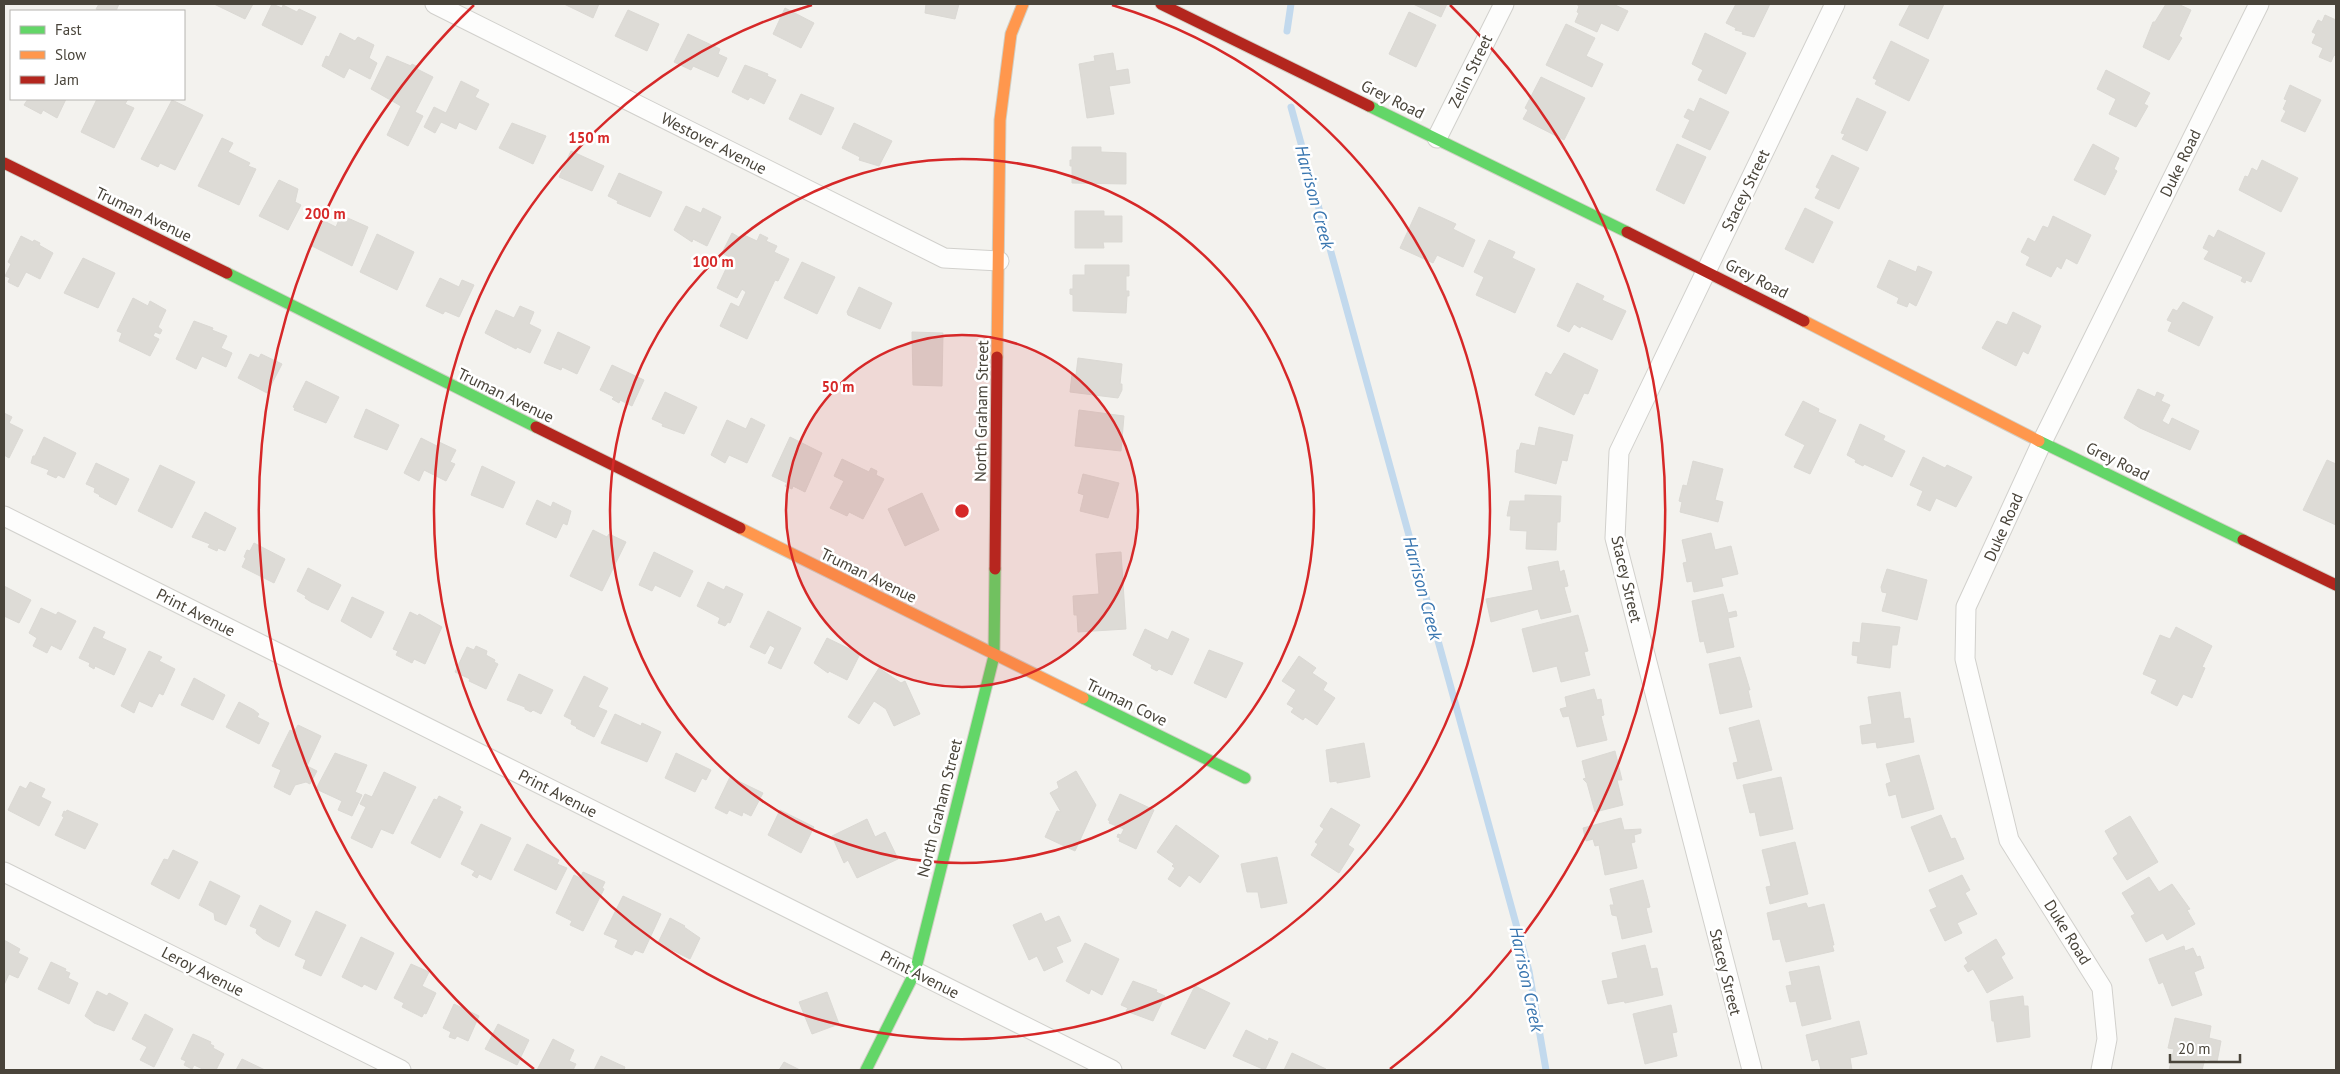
<svg xmlns="http://www.w3.org/2000/svg" width="2340" height="1074" font-family="'PT Sans',sans-serif">
<style>
.lines{fill:none;stroke-linecap:round;stroke-linejoin:round}
.stream{stroke:#c2d9ed;stroke-width:7}
.building{fill:#dddbd6;stroke:#dbd9d4}
.street-casing{stroke:#d1d0cc;stroke-width:21}
.fast-casing{stroke:#d1cfc5;stroke-width:13}
.slow-casing{stroke:#d1cfc5;stroke-width:13}
.jam-casing{stroke:#d1cfc5;stroke-width:13}
.street{stroke:#fdfdfc;stroke-width:19}
.fast{stroke:#63d668;stroke-width:11}
.slow{stroke:#ff974d;stroke-width:11}
.jam{stroke:#b3261e;stroke-width:11}
.ring{fill:none;stroke:#d62828;stroke-width:2.5}
.labels{text-anchor:middle;dominant-baseline:central;stroke-width:5;stroke-linejoin:round;paint-order:stroke}
.street-label{font-size:16px;fill:#49443a;stroke:#fff}
.water-label{font-size:18px;font-style:italic;fill:#3875af;stroke:#fff}
.centre{fill:#d62828;stroke:#fff;stroke-width:2.5}
.ring-label{font-size:15px;text-anchor:middle;font-weight:bold;fill:#d62828;stroke:#fff;stroke-width:5;stroke-linejoin:round;paint-order:stroke}
</style>
<rect width="100%" height="100%" fill="#f3f2ee"/>
<g class="lines">
<path class="stream" d="M1287,31L1291,4
M1291,107L1529,971L1546,1070"/>
</g>
<path class="building" d="M99,4H119L116,11H102L96,9Z
M214,4H253L245,19Z
M272,4L282,8L283,5L297,12L299,9L316,17L302,45L262,25Z
M564,4H599L593,18Z
M926,4H959L955,19L925,13Z
M1413,4H1447L1441,17Z
M1576,4H1613L1628,11L1618,31L1601,23L1597,32L1575,22L1579,13L1577,12L1579,6Z
M1736,4H1770L1754,37L1742,34L1743,32L1735,30L1736,28L1726,23Z
M1910,4H1944L1928,39L1899,25Z
M2166,4H2178L2191,10L2179,36L2182,38L2169,60L2143,47L2153,22H2155Z
M785,8L814,23L801,48L773,34Z
M628,10L659,24L647,51L615,36Z
M1409,12L1436,25L1416,67L1389,54Z
M2325,15L2336,20V56L2334,55L2331,62L2319,57L2323,48L2312,43L2316,34L2312,32L2318,20L2322,22Z
M1566,24L1595,38L1586,56L1603,64L1592,87L1546,65Z
M340,33L355,41L358,37L374,45L369,58L377,63L370,79L349,68L344,78L322,66L326,56L329,57Z
M1705,33L1746,53L1726,94L1698,80L1703,70L1692,64Z
M688,34L720,49L718,54L727,58L718,77L693,66L691,70L674,62Z
M1891,41L1929,60L1909,101L1875,84L1877,80L1873,78Z
M1113,53L1116,71L1128,69L1130,83L1109,86L1114,114L1087,118L1079,64L1095,61L1094,56Z
M387,56L411,66L412,64L418,67L417,69L433,77L415,112L423,116L408,146L387,135L401,106L371,89Z
M745,65L768,74L767,76L776,80L764,104L750,97L748,100L732,92Z
M2106,70L2150,93L2144,104L2148,106L2136,127L2109,114L2116,99L2097,89Z
M1541,77L1585,98L1564,140L1523,119L1528,110L1525,108Z
M461,81L479,90L475,97L489,104L476,130L459,122L456,129L441,122L435,133L424,127L434,107L446,113Z
M2290,85L2321,100L2305,132L2281,121L2286,111L2283,109L2287,100L2284,99Z
M801,94L834,108L821,135L789,119Z
M1700,98L1729,112L1710,150L1682,137L1690,120L1684,117L1688,109L1694,112Z
M1857,98L1886,112L1867,151L1842,139L1845,134L1841,133Z
M28,99H66L57,118L43,110L41,114L24,105Z
M97,99H128L125,104L134,108L114,148L81,132Z
M172,100L203,115L175,170L160,163L158,167L141,159Z
M512,123L546,136L533,164L499,148Z
M854,123L892,141L879,166L859,160L860,157L842,148Z
M222,138L233,143L228,152L250,163L248,166L256,169L239,205L198,186Z
M1677,144L1706,157L1684,204L1656,190Z
M2093,144L2119,158L2114,169L2117,171L2105,195L2074,180Z
M1072,147H1101V152L1126,153V184L1072,183V166H1070V160H1072Z
M571,151L604,166L592,191L559,177Z
M1832,155L1859,168L1839,209L1815,198L1820,189L1816,187Z
M2262,160L2298,178L2281,212L2239,190L2245,176L2248,177L2252,168L2257,171Z
M619,173L662,192L650,217L617,203L618,201L608,196Z
M279,180L298,189L295,202L301,205L288,230L259,216Z
M686,206L701,213L703,208L721,217L707,246L693,239L692,242L674,230Z
M1419,207L1456,224L1453,229L1475,240L1463,267L1437,255L1433,263L1400,248Z
M1805,208L1833,222L1813,263L1785,249Z
M1075,211H1104V216H1122V242H1103L1104,248H1075Z
M341,215L368,227L352,266L312,246L324,221L336,227Z
M2053,216L2091,235L2077,264L2066,258L2061,269L2057,266L2051,277L2026,265L2030,257L2021,252L2028,238L2035,242L2043,226L2048,228Z
M2218,230L2265,253L2251,282L2246,280L2245,283L2241,281L2243,277L2204,259L2209,251L2203,248L2209,235L2214,238Z
M732,233L742,239L744,235L757,241L760,234L768,238L766,241L777,246L774,252L789,259L778,281L775,280L747,339L720,326L731,303L739,307L746,292L742,289L737,298L717,288L731,258L722,253Z
M377,234L414,252L397,290L360,272Z
M21,236L33,242L34,240L40,243L39,245L53,253L40,279L26,272L18,287L8,282L10,278L5,276L11,264L8,262Z
M1489,240L1515,252L1512,258L1535,269L1515,313L1476,295L1484,277L1474,272Z
M83,258L115,273L98,308L64,293Z
M1889,260L1916,272L1918,266L1932,272L1916,306L1909,302L1907,307L1897,303L1899,298L1877,287Z
M802,262L835,277L817,314L784,298Z
M1085,265H1129V276H1126V291H1129V296H1127L1126,313L1073,311V295L1070,294V289H1073V275H1085Z
M440,278L459,287L462,280L474,285L459,317L445,311L443,314L426,306Z
M1577,283L1604,296L1602,300L1626,311L1612,340L1581,326L1580,328L1574,324L1569,332L1557,326Z
M859,287L892,303L880,329L848,315L847,312Z
M133,298L148,306L150,301L166,310L158,327L162,330L160,334L155,332L153,336L159,339L150,356L119,341L122,333L117,331Z
M2183,302L2213,317L2199,346L2168,331L2172,322L2167,320L2173,309L2177,311Z
M520,306L534,312L529,324L541,330L530,353L517,347L516,349L485,333L496,310L514,318Z
M2013,312L2041,326L2028,354L2023,351L2016,366L1982,348L1997,321L2007,325Z
M194,321L213,328L212,330L227,336L221,348L232,353L226,367L202,356L196,369L176,359Z
M558,332L590,347L577,374L562,367L561,370L544,363Z
M912,332L943,333L942,386L913,385Z
M1564,353L1598,370L1588,394L1584,393L1574,415L1535,395L1546,372L1551,375Z
M250,354L259,358L261,354L282,364L267,393L238,378Z
M1078,358L1122,364L1120,384H1122V390L1118,398L1070,392L1072,374L1076,375Z
M612,365L644,380L632,406L620,400L619,403L612,399L614,397L600,390Z
M306,381L339,397L326,423L294,410L295,408L293,407Z
M2138,389L2155,397L2157,392L2164,395L2161,401L2170,405L2162,421L2169,425L2172,418L2199,431L2190,450L2140,428L2124,418Z
M665,392L697,407L684,434L662,426L663,424L652,419Z
M1803,401L1819,409L1818,412L1836,420L1810,474L1794,467L1805,445L1785,435Z
M366,409L399,425L387,450L354,437Z
M1079,410L1124,416L1121,451L1075,446Z
M4,413L12,417L9,423L23,430L9,458L4,455Z
M751,418L765,425L747,463L729,455L725,463L711,455L727,420L746,429Z
M1860,424L1885,436L1883,440L1905,451L1892,477L1864,464L1863,466L1855,462L1856,460L1847,455Z
M1539,427L1573,435L1567,461L1562,460L1556,484L1515,472L1517,450H1519L1521,443L1535,446Z
M44,437L76,453L64,478L58,475L56,478L47,474L49,470L31,463L33,456H35Z
M790,437L822,453L805,492L793,486L792,489L785,486L787,483L772,476Z
M421,438L437,446L439,442L456,450L450,462L455,464L446,481L424,470L419,481L404,473Z
M1923,457L1945,468L1947,465L1972,477L1956,507L1936,498L1930,511L1917,505L1923,491L1910,485Z
M842,459L869,472L871,468L877,471L876,475L884,479L863,519L849,512L847,516L830,508L844,481L834,476Z
M2327,460L2336,464V525L2303,510Z
M1693,461L1723,469L1715,500L1723,502L1718,522L1680,512L1682,502L1679,501L1683,485L1687,486Z
M96,463L129,479L116,505L99,496L100,495L94,492L95,488L86,484Z
M160,465L195,482L172,528L138,511Z
M482,466L515,482L503,508L471,495Z
M1083,474L1119,483L1108,518L1080,511L1084,495L1078,493Z
M922,493L939,530L905,546L888,509Z
M1525,495L1561,496L1560,522H1557L1556,550L1526,549L1527,531L1510,530L1511,516H1507L1510,501H1525Z
M537,500L551,507L553,502L571,511L567,525L563,523L556,538L526,524Z
M205,512L236,528L225,551L218,548L217,551L208,547L210,544L192,537Z
M593,530L607,537L609,534L626,542L602,591L570,576Z
M1711,533L1715,550L1731,546L1738,574L1721,578L1723,586L1694,592L1692,581L1687,582L1683,563L1687,562L1682,540Z
M254,543L285,559L274,583L242,567L246,558L244,557L247,550L250,551Z
M654,552L693,571L680,597L655,585L652,591L639,585Z
M1121,552L1126,629L1078,632L1077,615H1074L1073,596L1099,594L1096,554Z
M1558,561L1560,572L1564,570L1568,586L1564,587L1571,612L1541,619L1538,609L1491,622L1486,599L1533,590L1528,567Z
M308,568L341,585L328,610L311,602L305,598L306,596L297,591Z
M1887,569L1927,580L1917,620L1882,611L1887,593L1882,592L1881,587Z
M708,582L724,590L726,586L743,594L730,623L728,622L725,626L718,623L720,618L697,606Z
M4,586L31,600L19,623L4,616Z
M1723,594L1728,613L1736,611L1737,616L1728,618L1734,647L1707,653L1704,641L1700,642L1692,601Z
M352,597L384,612L371,638L341,621Z
M41,608L56,615L58,612L76,621L61,650L51,645L47,653L33,646L37,638L29,633Z
M768,611L801,628L781,669L768,663L775,648L770,645L765,654L750,647Z
M410,612L418,616L419,614L442,627L425,664L414,659L412,663L396,655L398,651L393,649Z
M1578,615L1588,651L1584,652L1590,675L1561,682L1557,666L1533,672L1522,629Z
M1862,623L1900,627L1897,645H1892L1890,668L1857,663L1858,656L1852,655L1853,642L1860,643Z
M94,627L105,632L102,638L126,649L114,675L95,666L94,669L89,666L90,663L79,658Z
M2176,627L2212,646L2202,667L2205,668L2192,698L2183,694L2177,706L2151,693L2157,680L2143,674L2160,635L2170,639Z
M1145,629L1168,640L1172,631L1189,639L1172,675L1159,669L1157,671L1151,668L1152,665L1133,655Z
M827,638L860,654L847,680L829,671L828,673L814,663Z
M476,646L487,651L486,655L495,660L494,662L498,664L486,689L469,681L470,679L455,672L467,647L474,650Z
M1209,650L1243,663L1226,698L1194,683Z
M149,651L162,657L159,661L175,669L163,695L159,693L152,707L139,701L134,713L121,706Z
M1299,656L1316,668L1312,673L1327,683L1323,690L1335,698L1317,725L1305,717L1303,720L1291,712L1294,708L1287,704L1296,690L1282,681Z
M1740,657L1750,690H1748L1752,707L1720,714L1709,664Z
M879,668L901,683L905,681L920,714L894,726L886,709L874,701L859,724L848,717Z
M519,674L553,690L541,714L533,710L531,712L525,709V707L507,700Z
M584,676L608,688L598,707L607,711L594,737L576,728L577,727L571,724L572,720L564,716Z
M194,678L225,695L213,720L181,705Z
M1594,689L1597,700L1601,699L1604,715L1601,716L1607,740L1577,747L1569,716L1563,717L1560,709L1567,707L1565,697Z
M1900,692L1904,719L1910,718L1914,742L1877,748L1876,742L1862,744L1860,726L1872,724L1868,697Z
M239,702L254,710L259,714L257,717L269,723L259,744L226,727Z
M615,714L641,726L642,723L661,732L647,762L601,743Z
M1759,720L1772,770L1737,779L1733,763L1738,762L1729,728Z
M298,725L321,736L307,766L317,771L310,784L306,782L295,785L290,795L274,787L281,770L272,766L290,730L294,732Z
M1364,743L1370,777L1337,783V781L1330,782L1326,750Z
M1615,751L1622,780H1617L1623,805L1595,812L1587,783L1583,779L1586,778L1582,761Z
M335,753L367,765L355,792L362,795L352,816L338,810L342,801L316,789Z
M676,753L711,770L706,780L702,778L695,792L665,778Z
M1919,755L1934,809L1902,818L1896,794L1889,796L1886,784L1891,782L1886,764Z
M1076,771L1096,805L1075,851L1045,837L1057,811L1061,812L1050,793L1059,788L1057,782Z
M384,772L416,787L393,834L381,829L372,848L351,838L366,807L360,804L365,794L372,797Z
M730,777L763,793L751,816L743,812L742,816L729,810L727,814L715,808Z
M1781,777L1793,829L1760,836L1755,812L1750,813L1743,785Z
M30,782L45,789L41,797L51,802L39,826L8,810L20,786L26,789Z
M1120,794L1154,810L1136,849L1119,841L1120,838L1117,837L1118,834L1121,835L1124,829L1109,823L1110,821L1108,820Z
M439,796L461,807L459,810L463,812L440,858L411,843L434,799L437,800Z
M1331,808L1360,825L1348,845L1354,849L1339,873L1311,855L1318,844L1315,842L1324,829L1320,826Z
M67,810L98,824L85,849L55,835L64,817L62,816L64,811L66,812Z
M780,810L814,827L801,853L768,835Z
M1941,815L1951,839L1955,838L1964,859L1929,872L1911,827Z
M2130,816L2158,862L2127,880L2113,858L2118,854L2105,831Z
M1621,818L1624,830L1641,829V833L1634,835L1635,842L1631,843L1637,868L1605,875L1599,845L1595,846L1593,839L1586,841L1583,828Z
M867,819L875,837L885,832L898,859L857,878L848,860L844,863L832,836Z
M481,824L511,838L491,880L479,874L477,878L472,875L475,871L461,864Z
M1176,825L1219,856L1200,883L1189,875L1180,887L1168,879L1175,868L1172,866L1174,864L1157,852Z
M1795,842L1808,894L1770,904L1766,887L1771,886L1762,850Z
M527,844L559,860L557,864L567,868L556,890L514,870Z
M173,850L198,862L179,899L151,884L164,859L168,860Z
M1277,857L1287,903L1261,908L1258,892H1247L1241,864Z
M583,872L605,882L602,888L604,889L583,931L570,925L572,921L556,913L574,875L580,878Z
M1962,875L1970,890L1965,893L1977,914L1957,923L1962,933L1945,941L1930,910L1937,907L1929,890Z
M2149,877L2159,892L2172,884L2190,909L2187,910L2195,924L2167,940L2163,933L2146,942L2131,916L2135,914L2122,893Z
M1643,880L1650,907L1646,908L1652,932L1622,939L1617,916L1612,915L1610,905H1614L1610,889Z
M210,881L240,896L226,925L215,920L214,913L199,905Z
M623,896L661,914L643,953L635,950L632,955L615,947L618,940L604,934Z
M1806,903L1808,908L1824,904L1834,945H1832L1834,951L1786,962L1780,939L1773,940L1767,913Z
M260,905L291,921L279,947L263,939L256,933L257,929L250,926Z
M316,911L346,925L321,976L303,968L306,960L295,955Z
M1041,913L1045,922L1059,916L1071,941L1056,947L1063,962L1044,971L1037,956L1029,960L1013,925Z
M670,918L685,926L684,927L700,938L690,959L658,943Z
M361,937L394,953L376,990L364,984L362,987L342,977Z
M1996,939L2005,954L2001,957L2013,978L1987,993L1973,969L1968,972L1964,966L1968,963L1965,958Z
M4,940L20,949L18,953L28,958L18,978L9,974L4,985Z
M1085,943L1119,959L1102,995L1091,989L1089,994L1066,981Z
M1645,945L1651,969L1657,968L1663,995L1625,1003L1624,1001L1608,1004L1602,981L1618,978L1612,953Z
M2184,946L2185,951L2193,948L2197,957L2200,956L2204,968L2194,972L2202,995L2172,1006L2163,982L2159,984L2149,959Z
M51,962L66,969L65,971L70,973L68,978L78,983L69,1004L38,989Z
M411,964L429,972L422,986L436,993L426,1014L424,1013L422,1017L402,1007L404,1003L394,998Z
M1819,966L1831,1019L1802,1026L1796,1001L1790,1002L1786,986L1792,985L1789,972Z
M1133,981L1157,990L1156,992L1165,996L1153,1021L1126,1011L1128,1008L1121,1005Z
M1195,986L1230,1003L1205,1049L1171,1034Z
M97,991L107,996L109,993L128,1003L114,1031L94,1023L85,1016Z
M827,992L839,1024L812,1034L799,1002Z
M2023,996L2024,1006H2028L2030,1037L1997,1042L1994,1021H1992L1990,1001Z
M454,1004L479,1016L468,1041L457,1036L455,1039L449,1037L451,1032L443,1028Z
M1671,1005L1677,1032L1672,1033L1677,1056L1645,1064L1633,1014Z
M145,1014L173,1029L154,1067L140,1060L147,1047L132,1039Z
M2175,1018L2211,1026L2209,1038L2221,1041L2217,1062L2205,1059L2202,1070H2169L2174,1049L2168,1048Z
M1859,1021L1867,1054L1850,1058L1852,1070H1821L1818,1059L1812,1061L1806,1035Z
M498,1024L529,1040L517,1065L485,1049Z
M1246,1030L1268,1041L1269,1038L1278,1042L1265,1070L1233,1056Z
M193,1034L211,1042L210,1044L214,1046L213,1048L224,1054L216,1070H205L194,1065L192,1069L184,1065L186,1061L181,1059Z
M553,1039L574,1050L569,1061L576,1064L573,1070H537Z
M1292,1053L1326,1069L1325,1070H1284Z
M601,1056L625,1067L624,1070H594Z
M242,1059L265,1070H236Z
M784,1062L800,1070H779Z"/>
<g class="lines">
<g class="street-casing">
<path id="street" d="M435,4L944,258L999,261
M1437,138L1504,4
M4,516L1112,1070
M4,872L401,1070
M1752,1070L1615,538L1619,452L1835,4
M2101,1070L2107,1039L2102,988L2009,840L1965,659L1966,607L2042,442L2259,4"/>
</g>
<g class="fast-casing">
<path id="fast" d="M1369,106L1627,232
M227,273L536,427
M2039,441L2243,540
M1083,698L1245,778
M866,1070L915,972L994,656L995,569"/>
</g>
<g class="slow-casing">
<path id="slow" d="M1804,321L2039,441
M997,357L1000,120L1011,34L1023,4
M740,528L1083,698"/>
</g>
<g class="jam-casing">
<path id="jam" d="M1161,4L1369,106
M4,163L227,273
M1627,232L1804,321
M536,427L740,528
M2243,540L2336,585
M995,569L997,357"/>
</g>
<use href="#street" class="street"/>
<use href="#fast" class="fast"/>
<use href="#slow" class="slow"/>
<use href="#jam" class="jam"/>
</g>
<circle cx="962" cy="511" r="176" fill="#d62828" fill-opacity=".12"/>
<g class="ring">
<circle cx="962" cy="511" r="176"/>
<circle cx="962" cy="511" r="352"/>
<path d="M1112 5A528 528 0 1 1 812 5"/>
<path d="M534 1069A703 703 0 0 1 474 5M1450 5A703 703 0 0 1 1390 1069"/>
</g>
<g class="labels">
<g class="street-label">
<text transform="translate(1470 71) rotate(-64)">Zelin Street</text>
<text transform="translate(1393 99) rotate(26)">Grey Road</text>
<text transform="translate(714 143) rotate(27)">Westover Avenue</text>
<text transform="translate(2180 163) rotate(-64)">Duke Road</text>
<text transform="translate(1745 190) rotate(-64)">Stacey Street</text>
<text transform="translate(144 214) rotate(26)">Truman Avenue</text>
<text transform="translate(1757 278) rotate(27)">Grey Road</text>
<text transform="translate(506 395) rotate(26)">Truman Avenue</text>
<text transform="translate(981 411) rotate(-89)">North Graham Street</text>
<text transform="translate(2118 461) rotate(26)">Grey Road</text>
<text transform="translate(2003 527) rotate(-66)">Duke Road</text>
<text transform="translate(869 575) rotate(26)">Truman Avenue</text>
<text transform="translate(1627 579) rotate(77)">Stacey Street</text>
<text transform="translate(196 612) rotate(27)">Print Avenue</text>
<text transform="translate(1127 702) rotate(26)">Truman Cove</text>
<text transform="translate(558 793) rotate(27)">Print Avenue</text>
<text transform="translate(939 808) rotate(-76)">North Graham Street</text>
<text transform="translate(2068 932) rotate(58)">Duke Road</text>
<text transform="translate(203 971) rotate(27)">Leroy Avenue</text>
<text transform="translate(1726 972) rotate(76)">Stacey Street</text>
<text transform="translate(920 974) rotate(27)">Print Avenue</text>
</g>
<g class="water-label">
<text transform="translate(1315 197) rotate(75)">Harrison Creek</text>
<text transform="translate(1423 588) rotate(75)">Harrison Creek</text>
<text transform="translate(1527 979) rotate(78)">Harrison Creek</text>
</g>
</g>
<circle cx="962" cy="511" r="8" class="centre"/>
<g class="ring-label">
<text x="589" y="143">150 m</text>
<text x="325" y="219">200 m</text>
<text x="713" y="267">100 m</text>
<text x="838" y="392">50 m</text>
</g>
<rect width="2340" height="1074" fill="none" stroke="#49443a" stroke-width="10"/>
<rect x="10" y="10" width="175" height="90" fill="#ffffff" stroke="#b6b4b0"/>
<rect x="20" y="26" width="25" height="8" fill="#63d668" stroke="#b6b4b0"/>
<text x="55" y="35" font-size="15" fill="#49443a">Fast</text>
<rect x="20" y="51" width="25" height="8" fill="#ff974d" stroke="#b6b4b0"/>
<text x="55" y="60" font-size="15" fill="#49443a">Slow</text>
<rect x="20" y="76" width="25" height="8" fill="#b3261e" stroke="#b6b4b0"/>
<text x="55" y="85" font-size="15" fill="#49443a">Jam</text>
<path d="M2170 1054v8h70v-8" fill="none" stroke="#49443a" stroke-width="2.5"/>
<text x="2178" y="1054" font-size="15" fill="#49443a" stroke="#ffffff" stroke-width="4" paint-order="stroke">20 m</text>
</svg>
